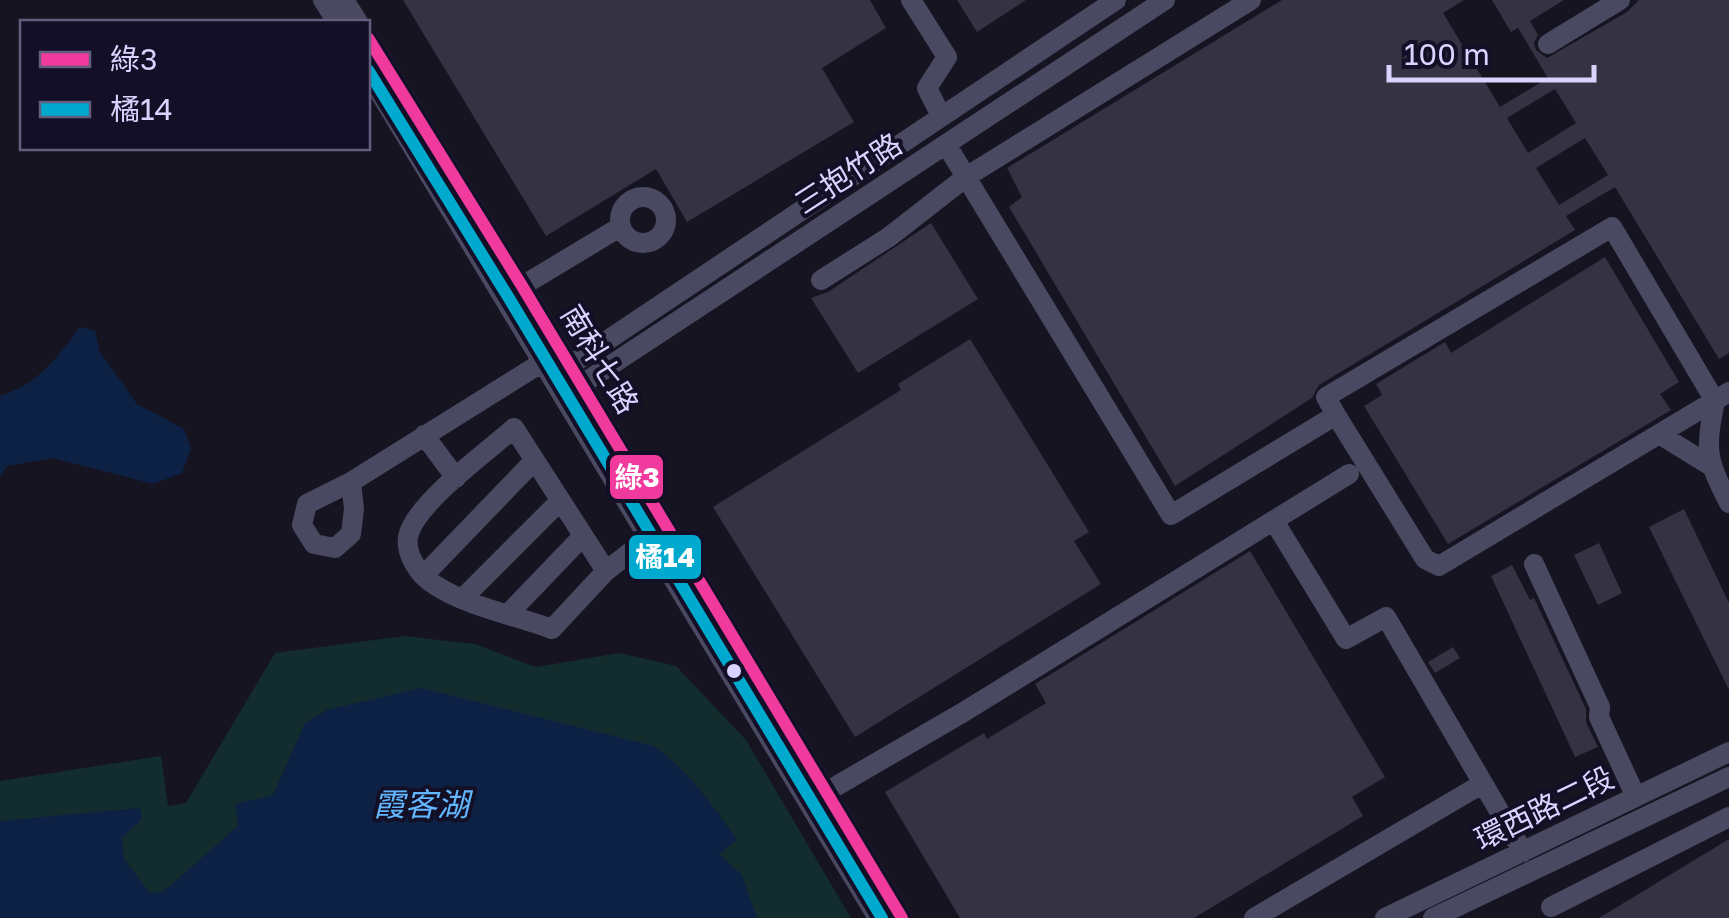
<svg xmlns="http://www.w3.org/2000/svg" width="1729" height="918" font-family="'Golos Text','Noto Sans TC',sans-serif">
<style>
.green{fill:#132c2d}
.water{fill:#0d2144}
.building{fill:#343243;fill-rule:evenodd}
.lines{fill:none;stroke-linecap:round;stroke-linejoin:round}
.minor{stroke:#4a4962;stroke-width:20}
.bus-1-casing{stroke:#130f26;stroke-width:20}
.bus-2-casing{stroke:#130f26;stroke-width:20}
.bus-1{stroke:#f13a9d;stroke-width:12}
.bus-2{stroke:#00a9ce;stroke-width:12}
.bus-dot{fill:#d9d4ff;stroke:#130f26;stroke-width:4}
.labels{text-anchor:middle;dominant-baseline:central;stroke-width:8;stroke-linejoin:round;paint-order:stroke}
.street-label{font-size:30px;fill:#d9d4ff;stroke:#130f26}
.water-label{font-size:32px;font-style:italic;fill:#62b6ff;stroke:#130f26}
.line-badge{stroke:#130f26;stroke-width:4}
.badge-label{font-size:28px;text-anchor:middle;font-weight:bold;fill:#fff}
</style>
<rect width="100%" height="100%" fill="#161421"/>
<path class="green" d="M404,636L475,644L536,667L619,653L676,666L746,740L851,918H0V781L161,756L168,806L186,803L275,653Z"/>
<path class="water" d="M80,327L95,331L100,352L137,404L184,429L191,448L182,473L153,484L53,458L7,466L0,476V396C37,385 58,357 80,327Z
M421,688L654,746C689,772 712,804 737,840L719,854L742,875L757,918H0V821L140,808L142,819L122,838L124,859L150,893L163,892L238,826L235,804L273,795L305,723L327,710Z"/>
<path class="building" d="M403,0H870L886,28L822,68L854,122L687,222L656,169L546,236Z
M957,0H1026L977,32Z
M1282,0H1464L1443,13L1500,107L1548,78L1518,28L1511,32L1492,0H1564L1530,21L1538,35L1534,43L1536,50L1547,58L1627,12L1639,0H1729V353L1719,359L1615,187L1566,216L1575,230L1319,385L1312,398L1175,486L1009,207L1022,197L1007,168ZM1555,89L1576,123L1528,153L1507,118ZM1585,138L1608,175L1559,205L1536,168Z
M931,223L978,299L858,373L811,298L828,292Z
M1605,257L1679,382L1660,394L1671,410L1448,544L1364,406L1382,395L1376,384L1445,342L1451,353Z
M970,339L1089,532L1074,541L1101,584L855,737L713,507L901,390L898,384Z
M1684,509L1729,603V690L1649,527Z
M1599,543L1622,593L1598,605L1574,555Z
M1250,551L1385,777L1352,797L1363,816L1194,918H960L885,792L984,733L987,739L1046,703L1035,684Z
M1512,565L1530,600L1534,598L1586,709V722L1598,747L1575,757L1491,576Z
M1453,647L1460,658L1435,673L1428,662Z
M1729,839V918H1599Z"/>
<g class="lines">
<path class="minor" d="M323,0L337,22
M344,0L358,22
M911,0L947,57L927,88L941,116
M368,38L522,286L902,918
M1548,44L1620,0
M368,73L878,918
M946,144L1171,515L1336,415L1326,397L1612,227L1715,401C1705,450 1706,458 1729,503
M620 220a23 23 0 1 1 46 0a23 23 0 1 1-46 0Z
M821,280L889,237L966,177L1251,0
M522,286L620,227
M557,374L1116,0
M570,392L1165,0
M1336,415L1425,559L1439,566L1729,392
M1659,434L1711,466
M424,435L456,478
M351,482L354,509L351,534L335,548L314,544L302,525L307,504L351,482L554,355
M1274,521L1346,639L1386,617L1523,852
M1534,564L1600,707L1599,717L1636,797
M606,571L514,428C487,452 420,500 409,533C403,552 419,576 435,585C469,607 514,615 552,629L606,571L650,537
M424,575L534,461
M462,599L560,501
M509,613L583,536
M826,792L962,713L1349,474
M1551,907L1729,817
M1254,918L1482,784
M1385,918L1729,752
M1433,918L1729,777"/>
<g class="bus-1-casing">
<path id="bus-1" d="M368,38L522,286L902,918"/>
</g>
<g class="bus-2-casing">
<path id="bus-2" d="M368,70L507,295L882,918"/>
</g>
<use href="#bus-1" class="bus-1"/>
<use href="#bus-2" class="bus-2"/>
</g>
<circle class="bus-dot" cx="734" cy="671" r="9"/>
<g class="labels">
<g class="street-label">
<text transform="translate(848 173) rotate(-33)">三抱竹路</text>
<text transform="translate(600 359) rotate(59)">南科七路</text>
<text transform="translate(1544 808) rotate(-26)">環西路二段</text>
</g>
<g class="water-label">
<text x="421" y="804">霞客湖</text>
</g>
</g>
<g class="line-badge">
<rect x="608" y="453" width="57" height="48" rx="10" fill="#f13a9d"/>
<rect x="627" y="533" width="76" height="48" rx="10" fill="#00a9ce"/>
</g>
<g class="badge-label">
<text x="637" y="487">綠3</text>
<text x="665" y="567">橘14</text>
</g>
<rect x="20" y="20" width="350" height="130" fill="#130f26" stroke="#625e7d" stroke-width="2.5"/>
<rect x="40" y="52" width="50" height="15" fill="#f13a9d" stroke="#625e7d" stroke-width="2.5"/>
<text x="110" y="70" font-size="30" fill="#d9d4ff">綠3</text>
<rect x="40" y="102" width="50" height="15" fill="#00a9ce" stroke="#625e7d" stroke-width="2.5"/>
<text x="110" y="120" font-size="30" fill="#d9d4ff">橘14</text>
<path d="M1389 65v15h205v-15" fill="none" stroke="#d9d4ff" stroke-width="5"/>
<text x="1404" y="65" font-size="30" fill="#d9d4ff" stroke="#130f26" stroke-width="8" paint-order="stroke">100 m</text>
</svg>
